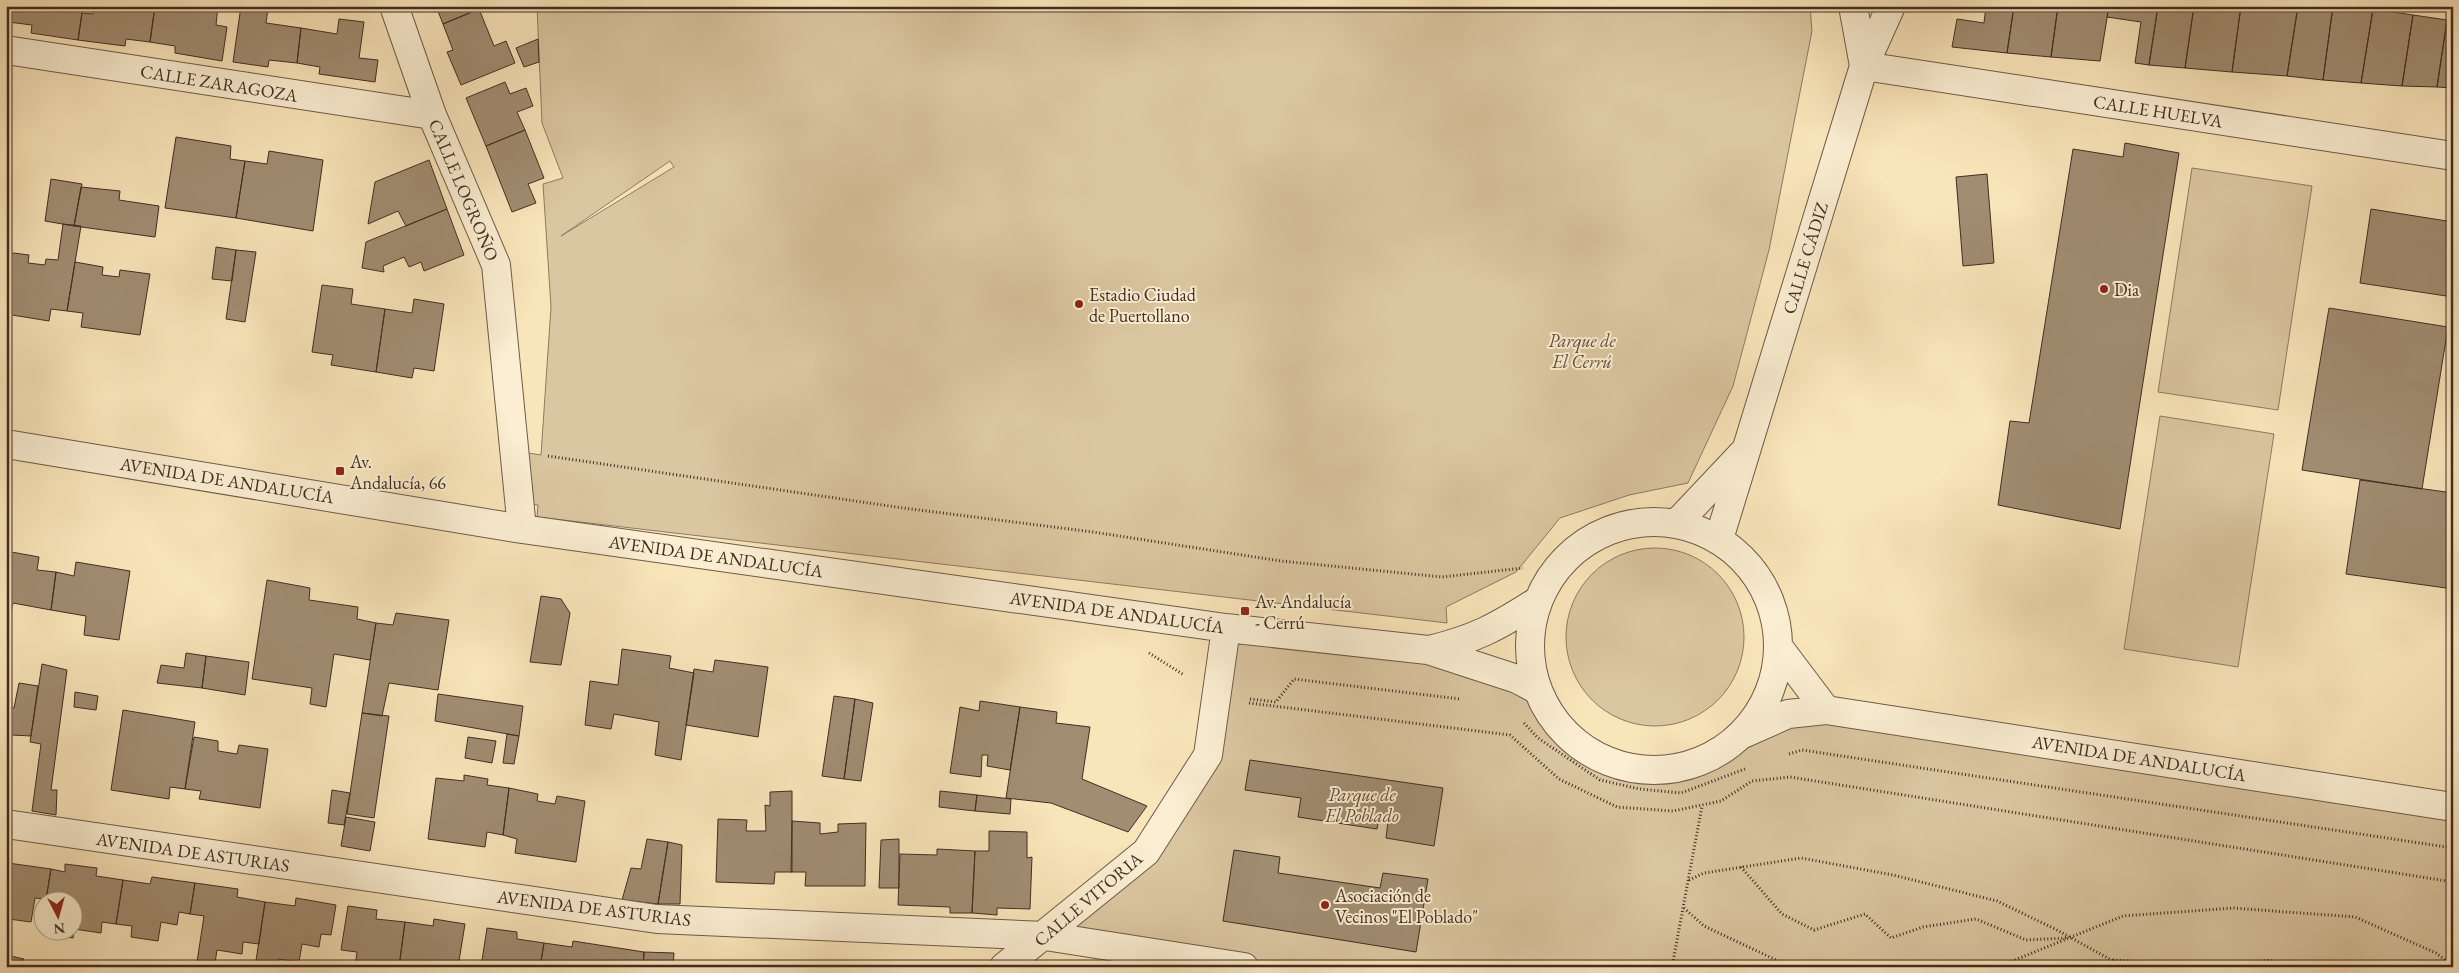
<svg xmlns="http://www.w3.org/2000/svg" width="2459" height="973" font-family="'EB Garamond',serif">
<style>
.green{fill:#dac6a0;stroke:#8e7a62;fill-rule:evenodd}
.building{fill:#a18d72;stroke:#412d23}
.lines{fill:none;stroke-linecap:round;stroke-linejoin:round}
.minor-casing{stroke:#6f5b49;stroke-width:30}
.path{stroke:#412d23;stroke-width:3;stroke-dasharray:1 2.5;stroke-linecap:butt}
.minor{stroke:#fbeed2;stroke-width:28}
.poi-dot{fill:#8f2418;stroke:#fbeed2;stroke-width:2}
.labels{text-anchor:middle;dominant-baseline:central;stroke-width:4;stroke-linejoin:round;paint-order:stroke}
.street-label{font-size:18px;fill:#412d23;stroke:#fbeed2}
.poi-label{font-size:18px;fill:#412d23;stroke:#fbeed2;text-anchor:start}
.park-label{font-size:18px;font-style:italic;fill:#604c3c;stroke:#fbeed2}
</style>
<rect width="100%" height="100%" fill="#f9e5ba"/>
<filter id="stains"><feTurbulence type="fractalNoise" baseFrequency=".004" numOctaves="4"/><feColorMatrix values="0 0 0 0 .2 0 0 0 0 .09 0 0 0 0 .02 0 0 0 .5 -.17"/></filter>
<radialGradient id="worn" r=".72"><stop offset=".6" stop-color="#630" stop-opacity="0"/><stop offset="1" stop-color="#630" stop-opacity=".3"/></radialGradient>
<path class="green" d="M537,6H1810L1812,31L1769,250L1733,386L1688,483L1629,495L1560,518L1516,572L1446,607L1447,623L537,517L538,505L520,503L515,451L541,455L551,307L543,184L563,178L542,123ZM670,161L674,167L561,236Z
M2192,168L2312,186L2278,410L2158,392Z
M2160,416L2274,434L2238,667L2124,649Z
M1566 637a89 89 0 1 1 178 0a89 89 0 1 1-178 0Z
M1226,628L1428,650L1536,689L1558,727L1592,754L1623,767L1666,770L1708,759L1734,740L1788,714L2453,807V967H1244L1045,936L1146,852L1208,755Z"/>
<path class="building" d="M10,6H83L78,40L31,33L32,25L8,22Z
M94,6H155L150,42L126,39L125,46L78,40L82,13L93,14Z
M155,6L193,11V6H218L216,25L227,27L222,61L175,53V46L150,42Z
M241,6L268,8L266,23L301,28L297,63L269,60L268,67L233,62Z
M436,6H478L479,9L443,24Z
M1986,6H2014L2007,53L1952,47L1957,19L1984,23Z
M2014,6H2058L2051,57L2007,53Z
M2058,6H2109L2100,61L2051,57Z
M2109,6H2158L2149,65L2135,63L2141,22L2107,17Z
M2158,6H2194L2185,68L2149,65Z
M2194,6H2241L2232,72L2185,68Z
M2241,6H2298L2287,76L2232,72Z
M2298,6H2333L2323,80L2287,76Z
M2333,6L2373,9L2361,83L2323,80Z
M479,9L494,46L506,41L515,63L461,85L447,52L453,50L443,24Z
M2373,9L2413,15L2402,86L2361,83Z
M2413,15L2447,20L2437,87L2402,86Z
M339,19L364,22L359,58L378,60L375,82L319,74L320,67L297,63L301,28L337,34Z
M2447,20H2453V88L2437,87Z
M538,39L539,62L524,67L516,48Z
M505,82L510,94L526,88L533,106L517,112L525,130L486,146L466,98Z
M525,130L544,178L528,184L536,203L512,212L486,146Z
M176,137L231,146L230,159L245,161L236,218L165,208Z
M2125,143L2179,153L2120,529L1998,505L2010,421L2029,423L2073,149L2123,157Z
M269,151L323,160L313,231L236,218L245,161L267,164Z
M429,160L447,209L406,226L398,211L368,224L375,182Z
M1987,174L1994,263L1963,266L1956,177Z
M51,179L82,184L74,226L45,221Z
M81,187L120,191L119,200L159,206L155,237L74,226Z
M447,209L464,255L424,271L421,262L409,267L404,257L383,266L384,272L362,268L366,242Z
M2371,209L2453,222V297L2360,283Z
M63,224L81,226L67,311L51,309L49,321L6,314V252L29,255L28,263L45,265L46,259L58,260Z
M216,247L236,250L232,281L212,279Z
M236,250L256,252L245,322L226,319Z
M75,262L103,267L102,275L119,277L120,270L150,274L140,335L81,327L83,313L67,311Z
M322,285L353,289L351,304L385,309L376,372L331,365L333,355L312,352Z
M414,299L444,304L434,371L414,368L412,378L376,372L385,309L412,313Z
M2329,308L2448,327L2422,489L2302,470Z
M2360,480L2453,493V589L2346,574Z
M6,551L39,557L37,570L56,572L51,610L13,603L9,624L6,623Z
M76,562L130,571L119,640L84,635L86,616L51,610L56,572L74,576Z
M267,580L310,588L309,600L358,607L357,619L376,623L370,660L334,654L326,707L310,704L312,688L252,679Z
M541,596L561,599L570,613L561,665L530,662Z
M396,613L449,620L438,690L389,683L382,716L362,713L376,623L393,625Z
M622,649L671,656L669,668L694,673L681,760L655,755L659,722L614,714L611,729L585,725L590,681L618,685Z
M186,653L206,656L202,688L157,683L161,665L184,668Z
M206,656L249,662L245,695L202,688Z
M715,660L768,667L758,737L686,725L694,669L713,672Z
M42,664L67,670L51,790H57L56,815L32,811L41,744L30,742Z
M19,683L38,686L31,736L12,735L6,774V706L14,708Z
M75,692L98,696L96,710L74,707Z
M438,694L523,706L519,736L435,721Z
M834,696L855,699L844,779L822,776Z
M855,699L873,703L861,781L844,779Z
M980,701L1020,707L1010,770L987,766L988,755H982L981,777L950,773L960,707L979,711Z
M1020,707L1057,712L1056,723L1090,727L1082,779L1147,806L1128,832L1051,803L1006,798Z
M123,710L195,722L185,789L170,787L169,799L111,790Z
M362,713L389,716L374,818L347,814Z
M507,734L519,736L514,764L503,763Z
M194,737L218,741V751L237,754L239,745L268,749L260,808L199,799L201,791L185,789Z
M468,737L496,741L492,763L465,758Z
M1250,760L1443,788L1434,846L1386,838L1389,814L1380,813L1377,829L1298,817L1301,798L1245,790Z
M464,775L488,779L487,785L509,788L503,835L487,832L485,847L428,839L436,778L464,781Z
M509,788L538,794L537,801L555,804L557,796L585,801L576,862L515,853L517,839L503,835Z
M332,790L350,793L344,825L328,823Z
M792,791V872H775L774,884L716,882L718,819L747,820L746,831H766L765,805L770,806V792Z
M940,791L977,795L975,811L939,807Z
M977,795L1011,799L1010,814L975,811Z
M346,817L375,822L370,851L341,846Z
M792,821L820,823V834L838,832V824L866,823L865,886H805L806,872H791Z
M989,831L1027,832V858L1032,857L1030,909L997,908V915L972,913L975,851H989Z
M647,839L668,842L658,904L622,900L631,868L641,869Z
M899,839V888H879L881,840Z
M668,842L682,845L680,904H658Z
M937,849L975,851L972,913H950V907L898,905L900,854L937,855Z
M1234,850L1280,857L1278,873L1380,888L1383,873L1428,879L1416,952L1223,921Z
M6,855L9,856L8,863L51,869L46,899L35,898L31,922L9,919L10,908L6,907Z
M65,864L97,868L96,876L123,880L116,924L102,922L101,933L74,929L73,938L42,934V929L72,930V900H46L51,869L65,872Z
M152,877L195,883L190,914L179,912L177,925L161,922L158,941L131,937L132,926L116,924L123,880L150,884Z
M195,883L238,889L237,897L265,902L259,944L243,942L242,954L217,950L215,963L197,962L204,916L190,914Z
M296,898L336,905L331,935L321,934L319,947L302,944L299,962L278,959L276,967H255L265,902L295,906Z
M348,906L377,910L376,919L405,922L399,967H355L357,952L341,950Z
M434,919L465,924L458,967L439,965V967H399L405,922L433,926Z
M487,928L517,932V939L544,943L540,967H481Z
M573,941L644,952L643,967H540L544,943L572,947Z
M644,952L674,953L673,967H643Z
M6,955L24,959L22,967H6Z"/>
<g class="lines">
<g class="minor-casing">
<path id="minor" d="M394,6L432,115L496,265L522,529
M1853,6L1864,66
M6,50L432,115
M1864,66L2453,156
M6,444L522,529L1226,628L1428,650L1517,679L1536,689
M1530 646a124 124 0 1 1 248 0a124 124 0 1 1-248 0Z
M1677,523L1742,454
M1719,539L1864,66L1891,6
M1780,649L1826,710
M1429,650C1475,639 1497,627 1536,602
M1743,734L1788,714L1826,710L2453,807
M6,824L657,919L1045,936L1244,967
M1004,967L1146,852L1208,755L1226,628"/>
</g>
<path class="path" d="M548,456L903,508L1093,532L1281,561L1442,577L1523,568
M1542,566L1559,565
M1149,653L1184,675
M1250,699L1276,702L1294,679L1460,699
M1249,703L1510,735L1559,779L1617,807L1673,811L1721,801L1752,781L1790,777L2453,882
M1524,723L1538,738L1600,780L1640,789L1681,793L1745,769
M1789,754L1802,750L2453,848
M1741,867L1782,914L1814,930L1865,914L1891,938L1923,927L1976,919L2026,940L2066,938
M1689,880L1704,873L1801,858L1893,875L1997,901L2055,929L2124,967
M1684,908L1704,926L1791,967
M2113,960L2212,967
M1672,967L1702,806
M1988,967L2005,964L2123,916L2233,908L2355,917L2436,953L2453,966
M2226,967L2270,960L2289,967"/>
<use href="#minor" class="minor"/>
</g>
<g class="poi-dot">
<circle cx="2104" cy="289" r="5"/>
<circle cx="1079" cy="304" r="5"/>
<rect x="335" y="466" width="10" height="10" rx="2.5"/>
<rect x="1240" y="606" width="10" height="10" rx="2.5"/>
<circle cx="1325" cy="905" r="5"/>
</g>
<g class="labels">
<g class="street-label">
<text transform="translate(219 83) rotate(9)">CALLE ZARAGOZA</text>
<text transform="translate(2158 111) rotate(9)">CALLE HUELVA</text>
<text transform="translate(464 190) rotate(67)">CALLE LOGROÑO</text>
<text transform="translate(1805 258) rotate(-73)">CALLE CÁDIZ</text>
<text transform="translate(227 480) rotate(9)">AVENIDA DE ANDALUCÍA</text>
<text transform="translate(716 556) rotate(8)">AVENIDA DE ANDALUCÍA</text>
<text transform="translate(1117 612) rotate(8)">AVENIDA DE ANDALUCÍA</text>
<text transform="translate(2139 758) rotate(9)">AVENIDA DE ANDALUCÍA</text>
<text transform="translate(193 852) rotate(8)">AVENIDA DE ASTURIAS</text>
<text transform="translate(1088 899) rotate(-40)">CALLE VITORIA</text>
<text transform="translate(594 908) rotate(7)">AVENIDA DE ASTURIAS</text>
</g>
<g class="poi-label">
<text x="2114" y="289">Dia</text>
<text x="1089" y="294">Estadio Ciudad<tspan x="1089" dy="21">de Puertollano</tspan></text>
<text x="350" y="461">Av.<tspan x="350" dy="21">Andalucía, 66</tspan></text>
<text x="1255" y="601">Av. Andalucía<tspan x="1255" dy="21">- Cerrú</tspan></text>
<text x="1335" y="895">Asociación de<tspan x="1335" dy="21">Vecinos "El Poblado"</tspan></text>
</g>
<g class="park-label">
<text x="1582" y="340">Parque de<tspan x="1582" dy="21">El Cerrú</tspan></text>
<text x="1362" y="794">Parque de<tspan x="1362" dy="21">El Poblado</tspan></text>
</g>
</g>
<rect width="2459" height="973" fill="none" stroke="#f9e5ba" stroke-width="25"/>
<rect x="8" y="8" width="2444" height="958" fill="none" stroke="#412d23" stroke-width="2.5"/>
<rect x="12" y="12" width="2434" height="948" fill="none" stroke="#412d23"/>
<g transform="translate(58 916) rotate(174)"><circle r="24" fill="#fbeed2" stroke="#b1a18c"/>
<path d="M0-4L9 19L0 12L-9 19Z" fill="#8f2418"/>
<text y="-8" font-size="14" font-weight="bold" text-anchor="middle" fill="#412d23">N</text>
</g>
<rect width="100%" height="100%" filter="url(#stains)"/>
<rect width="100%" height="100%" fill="url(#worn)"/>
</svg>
